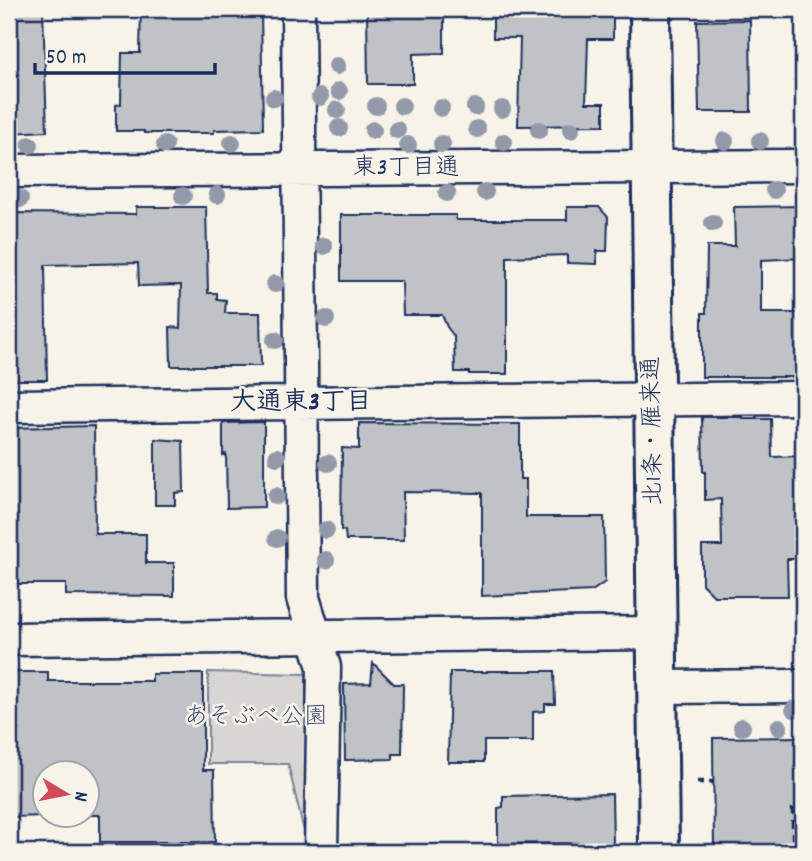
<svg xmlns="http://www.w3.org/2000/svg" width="812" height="861" font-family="Dekko,'Klee One',sans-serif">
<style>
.green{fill:#d7d6d4;stroke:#798299;stroke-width:2}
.building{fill:#c0c3c5;stroke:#1b2f5e;stroke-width:2}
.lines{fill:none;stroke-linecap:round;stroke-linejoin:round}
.minor-casing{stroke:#1b2f5e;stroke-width:37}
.highway-casing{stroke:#1b2f5e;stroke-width:44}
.path{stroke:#1b2f5e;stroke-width:4.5;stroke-dasharray:7 5;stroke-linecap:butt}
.minor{stroke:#f7f3e8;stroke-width:32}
.highway{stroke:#f7f3e8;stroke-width:38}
.tree{fill:#9399a9}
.labels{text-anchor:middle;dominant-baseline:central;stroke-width:5;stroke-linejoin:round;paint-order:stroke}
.street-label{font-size:24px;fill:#1b2f5e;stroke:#f7f3e8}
.park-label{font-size:24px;fill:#415076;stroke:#f7f3e8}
.neighbourhood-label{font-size:26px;font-weight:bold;fill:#1b2f5e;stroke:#f7f3e8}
</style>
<rect width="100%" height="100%" fill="#f7f3e8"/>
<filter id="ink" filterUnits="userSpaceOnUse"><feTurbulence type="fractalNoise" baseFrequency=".0143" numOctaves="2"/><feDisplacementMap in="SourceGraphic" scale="14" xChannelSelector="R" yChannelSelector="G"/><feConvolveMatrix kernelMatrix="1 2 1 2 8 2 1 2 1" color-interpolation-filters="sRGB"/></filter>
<g filter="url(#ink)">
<path class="green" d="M208,672L306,674V840L288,764H208Z"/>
<path class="building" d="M9,9H43L47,131L9,133Z
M141,9H261L263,129L214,130V133H144V131H116V105L121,104L122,53H140Z
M367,9H444V53L413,54V84H368Z
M493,9H613V39H588L586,103H604V125L518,126L520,38H493Z
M750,20L751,112H699L697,21Z
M803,206V258L761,260V313H803V377H702V313H706L707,246H735L734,207Z
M136,207H206L208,293H217V299L226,300L225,313H260L261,366H171L170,327L180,328L181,285L139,286L138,263L45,265L47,380H9V213L136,214Z
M567,207H599L608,217L607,251H597V264L567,263V255L507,257V374H469V372H455L454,336L447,327L442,315H403L402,281H341V215H456V220H567Z
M702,417H743V419H771L772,457L803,456V559H787L788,596H714L702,584V546H722L721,499L705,500V472H703Z
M264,422V507L227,508L226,454L223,455V423Z
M359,423L520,424V479H526V517H604L605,582L592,591L482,596V493L403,492L404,540H346L345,531L341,530L342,448L359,449Z
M94,426L95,534H146V563H174V596L66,595V584H16V558H9V428Z
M155,439L183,441L184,492L175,493V505H155Z
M373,663L394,684H403L402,754H393V759L345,760L344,684L371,683Z
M487,671H554L555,704H545V711L533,712V741H484V762H448L450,672H487Z
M9,672H48V681H152V674H203V770H214L215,842H100V815H88V774H46V816L9,817Z
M803,737V852H714L713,738Z
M612,794L613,843L498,844V808L503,807V796Z"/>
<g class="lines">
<g class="minor-casing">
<path id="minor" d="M298,9L303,598L324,667L321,852
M9,171L803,166
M9,406L803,398
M9,639L656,633
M657,687L803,686"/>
</g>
<g class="highway-casing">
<path id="highway" d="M650,9L659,852"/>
</g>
<path class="path" d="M697,782H714
M793,808V852
M800,808V852"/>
<use href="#minor" class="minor"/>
<use href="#highway" class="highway"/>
</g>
<g class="tree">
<circle cx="337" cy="66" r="9"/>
<circle cx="339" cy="91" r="9"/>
<circle cx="320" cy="97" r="9"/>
<circle cx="274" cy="98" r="9"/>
<circle cx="376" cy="106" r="9"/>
<circle cx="402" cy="106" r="9"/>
<circle cx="475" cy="107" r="9"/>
<circle cx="441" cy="108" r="9"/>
<circle cx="502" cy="109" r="9"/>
<circle cx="337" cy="110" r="9"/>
<circle cx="339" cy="128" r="9"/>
<circle cx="477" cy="129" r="9"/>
<circle cx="373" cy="130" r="9"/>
<circle cx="397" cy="130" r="9"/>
<circle cx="539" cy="130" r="9"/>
<circle cx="571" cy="130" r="9"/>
<circle cx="725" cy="141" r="9"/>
<circle cx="760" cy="141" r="9"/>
<circle cx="504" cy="142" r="9"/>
<circle cx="232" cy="143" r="9"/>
<circle cx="442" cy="144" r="9"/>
<circle cx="30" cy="145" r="9"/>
<circle cx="165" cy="145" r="9"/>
<circle cx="408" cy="145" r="9"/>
<circle cx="774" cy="190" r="9"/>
<circle cx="485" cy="192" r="9"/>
<circle cx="447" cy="193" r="9"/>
<circle cx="217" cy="195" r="9"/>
<circle cx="183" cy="196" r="9"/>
<circle cx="20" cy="199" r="9"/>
<circle cx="713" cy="223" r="9"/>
<circle cx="324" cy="246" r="9"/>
<circle cx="275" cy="284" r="9"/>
<circle cx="326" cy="319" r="9"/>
<circle cx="275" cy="340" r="9"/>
<circle cx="277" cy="457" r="9"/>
<circle cx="328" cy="463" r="9"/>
<circle cx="276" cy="496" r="9"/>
<circle cx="326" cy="530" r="9"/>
<circle cx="277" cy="538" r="9"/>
<circle cx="326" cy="560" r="9"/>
<circle cx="794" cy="709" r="9"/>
<circle cx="742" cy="727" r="9"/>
<circle cx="779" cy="727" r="9"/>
</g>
</g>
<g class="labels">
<g class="street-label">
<text x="406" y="169">東3丁目通</text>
<text transform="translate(654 431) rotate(-91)">北1条・雁来通</text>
</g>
<g class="park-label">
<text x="256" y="718">あそぶべ公園</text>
</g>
<g class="neighbourhood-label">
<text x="301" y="403">大通東3丁目</text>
</g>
</g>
<rect width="812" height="861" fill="none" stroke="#f7f3e8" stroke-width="35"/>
<rect x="18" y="18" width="777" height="826" fill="none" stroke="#1b2f5e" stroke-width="2.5" filter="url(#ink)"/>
<g transform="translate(66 794) rotate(100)"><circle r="33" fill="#f7f3e8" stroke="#9fa5b1" stroke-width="2"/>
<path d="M0-5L12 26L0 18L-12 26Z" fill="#d1495b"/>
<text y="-10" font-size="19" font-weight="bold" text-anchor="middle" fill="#1b2f5e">N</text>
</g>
<path d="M35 63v10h180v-10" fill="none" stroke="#1b2f5e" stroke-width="3.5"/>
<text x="46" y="63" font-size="21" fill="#1b2f5e" stroke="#f7f3e8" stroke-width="5" paint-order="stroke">50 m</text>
</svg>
